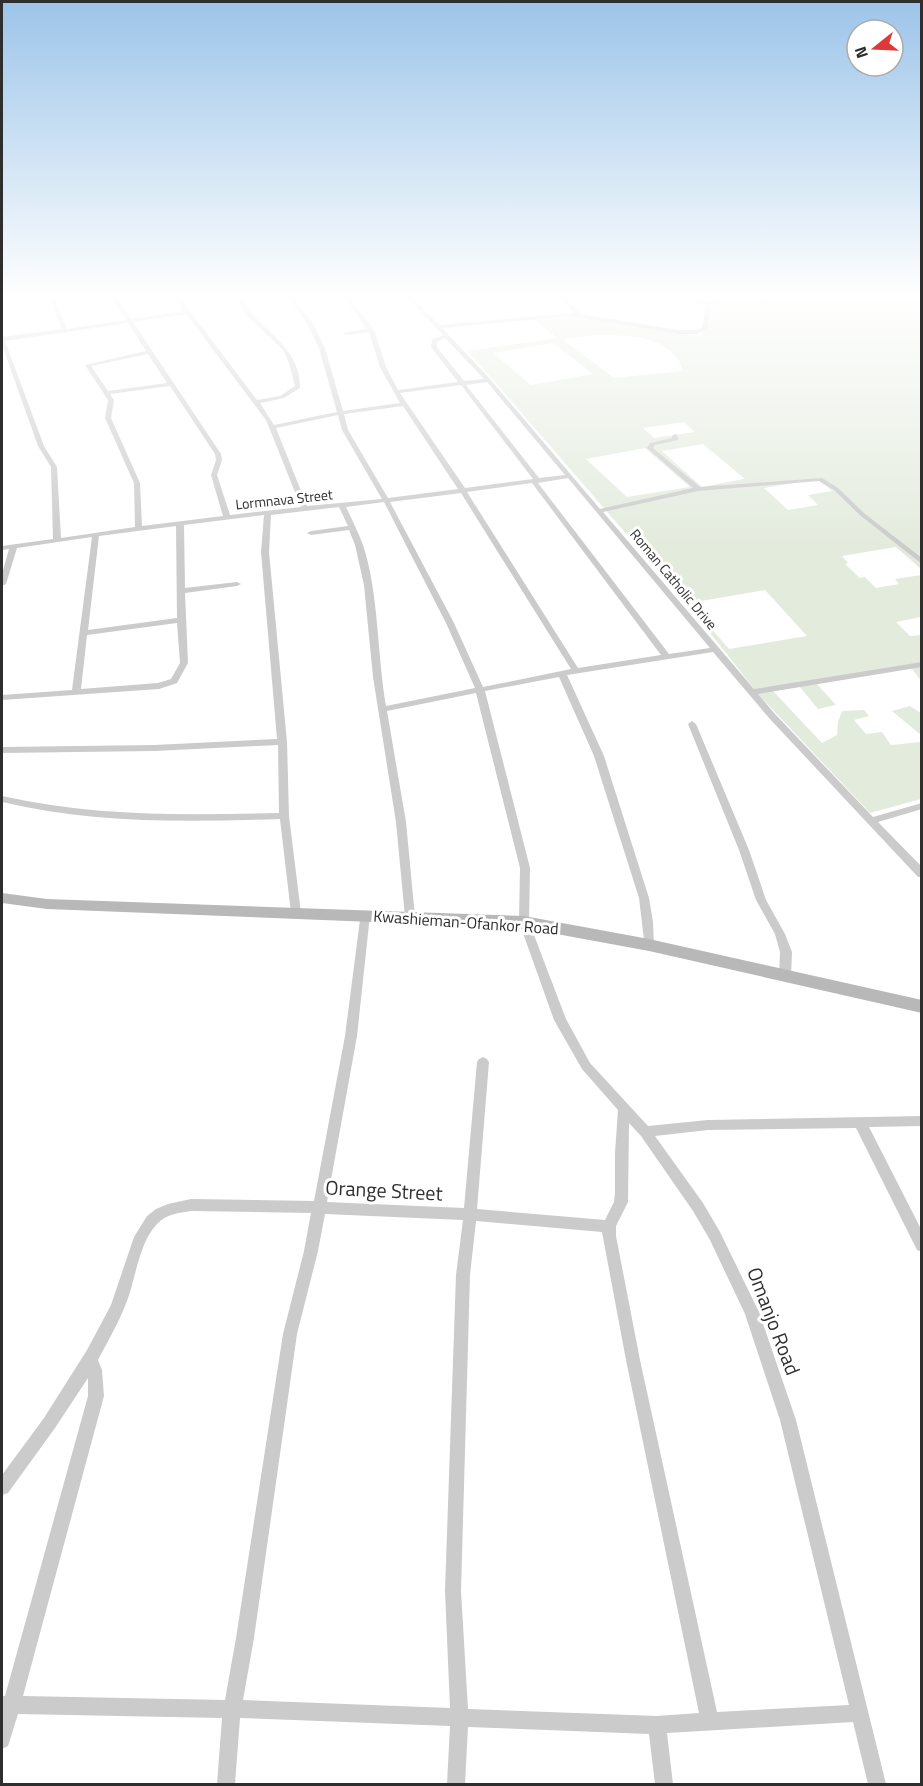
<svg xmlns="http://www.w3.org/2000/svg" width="923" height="1786" font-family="'Titillium Web',sans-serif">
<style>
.green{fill:#e3ebdd;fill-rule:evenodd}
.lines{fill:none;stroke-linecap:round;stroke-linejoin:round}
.minor{fill:#cbcbcb;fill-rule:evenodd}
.secondary{fill:#b8b8b8;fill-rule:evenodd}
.labels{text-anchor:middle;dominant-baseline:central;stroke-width:6;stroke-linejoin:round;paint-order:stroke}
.far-street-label{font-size:14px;fill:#2e2e2e;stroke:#fff}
.street-label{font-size:16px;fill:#2e2e2e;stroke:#fff}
.near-street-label{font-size:20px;fill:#2e2e2e;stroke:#fff}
</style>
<rect width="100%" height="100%" fill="#fff"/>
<path class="green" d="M720,298H921V569L896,547L842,556L848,563L845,564L860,578L865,577L876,588L899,584L895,579L921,575V617L896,622L910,636L921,635V681L911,667L817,684L836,705L818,709L799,686L773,691L822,743L837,735L838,722L842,711L864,710L869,716L854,720L866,734L882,732L891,745L921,742V799L870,813L759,695L693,611L468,351L557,338L534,319L572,315L701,336L713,302ZM597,335C629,336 671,334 683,371L614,378L562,339ZM553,343L593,374L531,385L493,353ZM684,422L695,432L654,438L643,428ZM703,444L745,479H744L702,487L662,451ZM645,448L690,487L627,497L586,459ZM817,479L832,491L808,495L818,505L788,510L764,488ZM765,590L807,636L729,649L689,603Z
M910,706L921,713V735L892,711Z"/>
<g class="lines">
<path class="minor" d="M49,298H54L67,329L126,320L112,298H117L131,319L184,311L175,298H180L257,400L280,396L295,386L289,363L283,350L245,314L237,298H242C260,332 300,344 300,388L284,398L260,403L274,425L337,412L319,348L306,322L289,298H294L312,322L325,348L343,411L400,403L380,367L369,332L346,335L343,333L367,329L345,298H350L374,330L386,367L398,390L458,382L431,347L432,340L443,335L408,298H413L439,325L574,313L561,298H566L581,314L679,330H696L702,328L706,305L680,298H690L708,302L712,298H717L711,304L707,329L697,334H679L571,316L442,328L490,379L600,509L693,488L647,448L650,443L672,438V436L675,434L678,436V440L655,445L653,448L700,487L822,478L838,488L865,514L922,558V564L861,516L834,490L819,481L698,491L603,512L754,689L922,662V667L758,694L775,714L873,817L922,803V809L878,822L922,867V877H918L769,718L713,652L567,675L604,756L649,898L653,922L654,945L653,948H645L639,898L594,756L559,677L485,691L530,868L529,922L566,1019L590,1063L648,1126L708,1120L922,1116V1126L869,1127L922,1231V1252L917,1250L856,1128L708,1130L655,1136L703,1203L720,1232L759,1312L796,1420L886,1784H868L853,1722L667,1733L673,1784H655L649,1734L468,1727L465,1784H447L450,1726L240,1718L235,1784H217L222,1718L18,1714L8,1746L2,1749V1696H5L88,1396V1378L55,1428L8,1493L2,1495V1475L44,1418L87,1350L111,1305L134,1237L147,1216L156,1209L168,1204L191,1199L314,1201L345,1036L361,912H369L370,915L357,1036L327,1202L464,1208L477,1062L479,1059L483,1057L487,1059L489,1062L477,1209L605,1220L614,1202L615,1193V1153L618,1110L582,1069L554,1020L519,922L520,868L476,693L387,711L406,822L415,917L410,921L405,917L396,822L373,677L364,585L355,545L349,530L311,535L307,533L311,531L348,526L339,507L271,515L269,552L287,742L289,816L301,913L300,916L296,917L291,913L280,819C185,822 95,824 2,802V796C96,817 184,815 279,813L278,745L154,751L2,753V747L154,745L277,739L261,552L264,515L184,525L185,588L237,582L241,584L237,586L185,593L188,663L177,683L159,689L2,700V695L72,690L92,537L17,548L6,584L2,586V574L9,549L2,550V546L53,539L51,467L38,446L2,345V337L62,329ZM186,314L266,420L301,507L230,515L217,475L222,460L221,454L133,322ZM128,323L146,351L85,365L108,400L105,418L134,483L135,527L61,538L57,467L44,446L5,341ZM445,338L484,379L464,381L437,347V342ZM148,354L167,383L108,391L91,366ZM487,382L565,475L539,478L466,385ZM461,385L533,479L465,488L400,393ZM170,386L215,454L216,460L211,475L223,516L142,526L140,483L111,418L114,400L110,394ZM403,406L458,489L388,498L348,430L344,414ZM338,415L342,430L382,499L307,506L276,428ZM568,478L710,648L669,654L538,483ZM532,483L661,655L578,668L467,492ZM461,493L571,669L483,687L454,623L390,502ZM384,502L446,623L475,688L386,706C377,654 379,594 363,545C358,532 352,519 346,507ZM176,526L177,618L88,630L99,536ZM177,623L180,663L171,679L158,683L81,689L87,635ZM629,1123L641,1136L693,1211L710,1240L745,1314L780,1420L849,1705L717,1712L640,1360L616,1236V1226L628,1202ZM191,1211L311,1213L304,1251L283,1334L236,1638L225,1700L23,1696L104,1396L102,1370L98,1360C108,1341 119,1322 127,1301C136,1277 139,1243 157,1224C166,1214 179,1213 191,1211ZM325,1214L463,1220L456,1275L445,1591L450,1708L243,1700L254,1638L297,1334L318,1251ZM476,1221L602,1232L626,1360L699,1713L657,1716L468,1709L461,1591L470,1275Z
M692,721L696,724L749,850L766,900L785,934L792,952L791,976L789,979H781L779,976L780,952L775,934L756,900L739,850L688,724Z"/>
<path class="secondary" d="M2,893L47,899L524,916L649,939L922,1000V1013L649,951L524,928L47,909L2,903Z"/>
</g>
<linearGradient id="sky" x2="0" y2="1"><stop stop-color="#9cc4e9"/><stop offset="0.54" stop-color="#fff"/><stop offset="1" stop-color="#fff" stop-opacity="0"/></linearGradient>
<rect width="923" height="548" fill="url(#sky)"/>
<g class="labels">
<g class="far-street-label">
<text transform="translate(284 499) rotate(-6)">Lormnava Street</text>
<text transform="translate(674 579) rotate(50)">Roman Catholic Drive</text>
</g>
<g class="street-label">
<text transform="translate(466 922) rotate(4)">Kwashieman-Ofankor Road</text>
</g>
<g class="near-street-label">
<text transform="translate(384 1190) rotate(3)">Orange Street</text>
<text transform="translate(774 1321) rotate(69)">Omanjo Road</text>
</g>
</g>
<rect width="923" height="1786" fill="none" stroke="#2e2e2e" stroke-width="6"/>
<g transform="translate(875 48) rotate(252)"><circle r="28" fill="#ffffff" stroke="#ababab" stroke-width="1.5"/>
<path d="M0-4.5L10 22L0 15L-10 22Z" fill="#dd3939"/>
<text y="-9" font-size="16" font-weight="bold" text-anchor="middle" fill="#2e2e2e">N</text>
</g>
</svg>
